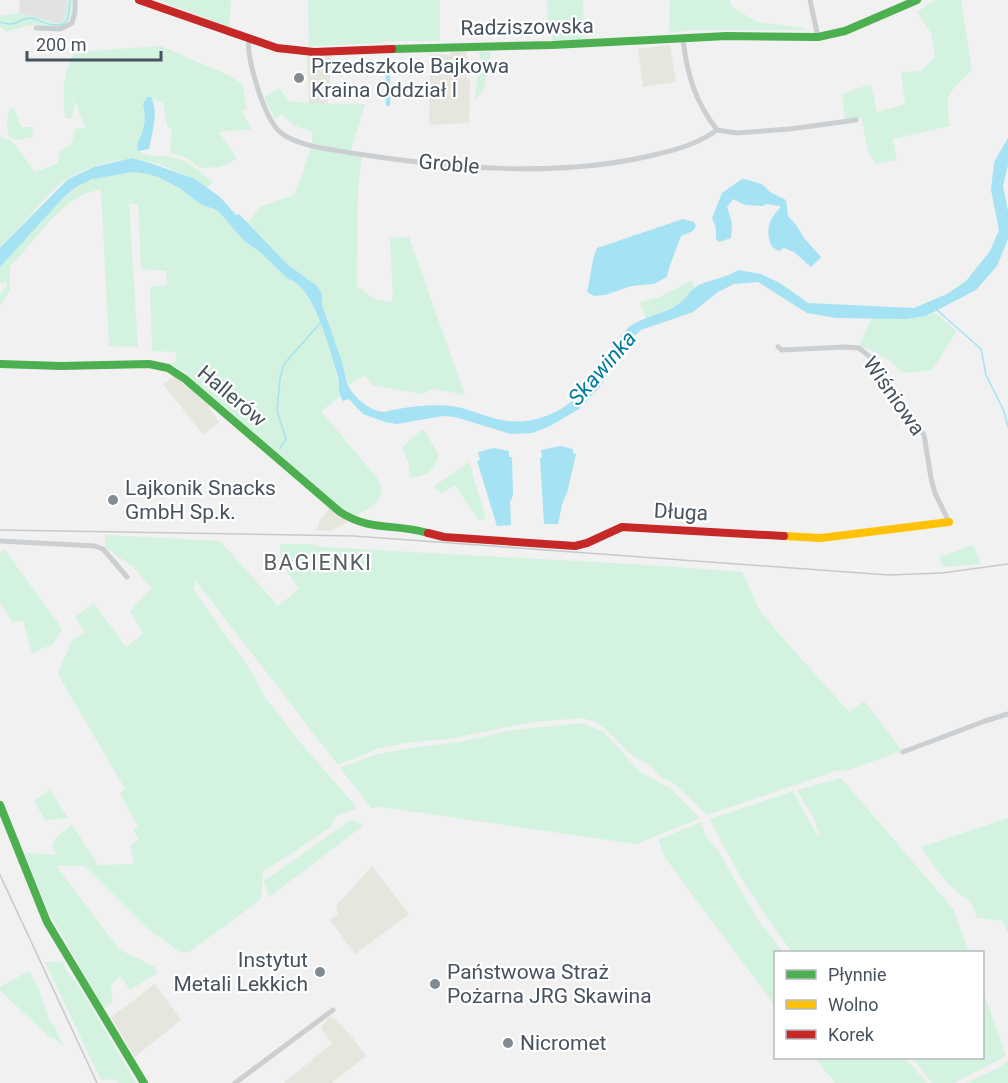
<svg xmlns="http://www.w3.org/2000/svg" width="1008" height="1083" font-family="Roboto,sans-serif">
<style>
.commercial{fill:#e6e5de}
.education{fill:#e3e2e3}
.green{fill:#d3f2df}
.water{fill:#a5e2f3}
.lines{fill:none;stroke-linecap:round;stroke-linejoin:round}
.stream{stroke:#a5e2f3;stroke-width:1.5}
.canal{stroke:#a5e2f3;stroke-width:4.5}
.street{stroke:#cccfd2;stroke-width:5}
.fast{stroke:#4caf50;stroke-width:8}
.slow{stroke:#ffc107;stroke-width:8}
.jam{stroke:#c62828;stroke-width:8}
.rail{stroke:#c6c8cb;stroke-width:1.5}
.poi-dot{fill:#828a92;stroke:#fff;stroke-width:2}
.labels{text-anchor:middle;dominant-baseline:central;stroke-width:4.5;stroke-linejoin:round;paint-order:stroke}
.street-label{font-size:21px;fill:#46535f;stroke:#fff}
.poi-label{font-size:21px;fill:#46535f;stroke:#fff;text-anchor:start}
.water-label{font-size:22px;font-style:italic;fill:#037c9f;stroke:#fff}
.neighbourhood-label{font-size:22px;letter-spacing:1.5px;fill:#5c6065;stroke:#fff}
</style>
<rect width="100%" height="100%" fill="#f1f1f1"/>
<path class="commercial" d="M670,45L676,82L643,87L638,49Z
M451,51H467L466,78L470,79L469,123L429,125L430,54L450,55Z
M332,53L328,103L309,105L307,55Z
M176,375L183,385H188L212,405L209,408L219,422L203,435L163,384Z
M330,507L348,522L331,531L317,530L320,520Z
M372,866L409,914L355,954L330,920L338,914L336,906Z
M155,984L181,1020L135,1057L111,1017Z
M330,1017L335,1019L352,1037L366,1056L331,1083H283L332,1044L321,1027Z"/>
<path class="education" d="M20,0H68L65,17L60,24L19,13Z"/>
<path class="green" d="M68,0H72C71,36 62,26 35,25C25,25 16,29 6,32L0,27V16L19,13L60,24L65,17Z
M158,0H231L229,27Z
M308,0H440V41H384L381,43L309,46Z
M547,0H583L584,35L588,39L573,41L553,40L548,33Z
M670,0H730L731,6L757,22L805,28V30H689L669,33Z
M935,0H961L972,70C949,93 944,93 950,126L893,139L897,160L876,164L868,152L862,120L860,118L845,120L842,94L871,84L877,112L905,104L901,72L922,71L935,56L931,33L917,12Z
M161,46L230,76L242,84L247,108L242,111L252,129L219,132L237,159L220,167L200,168L187,158L170,153L172,130L167,126L163,103L147,97L143,104C147,120 144,130 137,145L138,151C152,158 158,155 171,157C188,160 200,172 213,182L207,188C193,177 147,157 130,159C110,160 85,168 68,178C46,192 21,229 0,248V136L12,141L35,172L58,163L60,151L72,143L75,129L85,128L72,92L75,104L72,118H65C62,95 63,71 75,52Z
M480,52H491L484,89L475,100Z
M279,88L289,101C314,105 339,103 365,104L351,151L312,144V132L293,125L282,114L275,119L264,97Z
M10,108H14L21,127H32L33,137L17,140L8,136L7,120Z
M311,147L362,157L358,187L357,286L376,300L390,302L393,298L390,238L409,237L465,395L434,389L421,394L372,385L365,375L349,385L322,305V294L317,286L287,264L248,224L260,207L294,195L300,181Z
M133,172L149,174L160,178L181,189L200,204L214,209L220,213L244,241L259,251L288,279C316,286 338,371 340,397L321,411L377,478C390,500 371,508 352,517L184,372L168,363L175,362L177,352L152,351L150,287L167,285L166,271L141,269L138,205L129,203L138,347L109,346L101,189C60,197 38,239 10,266V291L0,305V294L7,286L6,281L0,283V267C28,237 54,198 91,180C103,174 120,174 133,172Z
M692,280L695,287L680,304L646,319L640,302L660,297Z
M935,313L957,331L932,370L904,373C890,361 877,350 859,346L872,318C893,319 915,321 935,313Z
M423,429L439,455C434,471 426,477 409,477V464L402,447Z
M469,462L486,519L478,520L455,485L442,493L433,487Z
M105,535L220,541L278,606L299,589L281,562L280,544H311L322,547L648,565L742,572L760,611L780,635L849,712L864,701L902,751L848,770L836,771L707,815L675,784L662,778L650,765L631,755L609,732L596,722L582,718L532,722L454,738L405,743L377,749L338,765L196,581L193,589L254,675L264,696L299,741L357,808L336,816L331,827L263,872C262,882 263,891 260,900L189,952L181,953L147,928L85,866H56L120,950L155,967L157,973L130,990L120,976L111,985L113,1002L104,1008L47,909L25,853L57,855L52,845L57,837L72,824L98,865L134,864L130,845L139,840L133,829L138,827L120,794L125,789L58,674L71,642L85,632L75,617L94,603L126,647L143,634L130,611L152,588L133,567L105,547Z
M973,545L981,564L943,567L940,557Z
M5,550L62,629L53,644L32,653L23,620L13,623L0,602V552Z
M583,723L604,732L641,773L670,788L700,818L636,844L381,807L371,808L340,768L375,755L409,748L460,742L513,730Z
M841,778L953,909L969,952H792C759,908 734,869 710,819L793,791L817,835H820L813,817L797,790Z
M50,790L68,818L45,820L34,801Z
M1008,818V934L1003,921L977,918C970,895 970,903 954,889C941,878 931,861 921,847Z
M351,820L364,825L269,897L264,881Z
M701,822L705,835L719,852L758,920L783,952H776L775,1006L664,856L659,841L660,839Z
M45,962H62L70,976L79,986L136,1083H120L115,1079L101,1080Z
M29,971L38,987L50,1022L54,1025L63,1046L54,1038H50L0,990V987Z
M983,991L1006,1056L954,1083H932L912,1058H982Z
M815,1058H905L927,1083H835Z
M1008,1061V1083H966L1000,1067Z"/>
<path class="water" d="M147,97H151C159,112 152,133 149,149L138,151L137,145C144,130 147,120 143,104Z
M1008,138V165L1003,186L1008,211V239L997,266L976,290L926,316L906,319L836,318L807,313L758,282L734,284L718,292L693,312L641,330L630,340L599,388L579,409L550,426L532,433L511,434L455,417L442,416L397,424L385,422L363,414L349,399L343,401C337,393 340,382 337,373C330,351 314,285 288,279L259,251L244,241L220,213L214,209L200,204L181,189L160,178L149,174L133,172L92,179L75,188L62,199L0,267V248L68,179L94,167L132,158L150,163L195,179L220,197L236,215L239,214L287,264L317,286L322,294V305C329,324 335,343 342,362C345,371 345,381 350,389C357,400 371,411 384,412C405,407 431,404 452,406C482,411 501,428 536,419C589,406 595,363 627,329C639,317 666,314 680,303C686,299 689,291 696,287C708,279 725,279 738,270L761,274L780,283L808,303L914,308L947,294L966,281L990,251L999,230L991,190L994,162Z
M742,179C750,179 755,183 762,184L770,192L786,200L788,216L796,225L804,238L821,257L811,267L794,252L784,248L779,251L772,247C765,232 768,220 780,208V206L766,204L763,206L745,205L733,199L727,207L732,223L731,238L719,242L716,239V228L712,218L722,193Z
M683,219L694,222L696,226L693,231L681,236L669,268L667,277L654,284L631,286L605,295L594,296L587,292C591,277 591,262 597,248Z
M561,446L573,449V453L576,454L567,493L563,501L558,524H544L540,458L542,457L541,450Z
M494,448L509,451V457H512L513,495L510,502L511,525L497,526L477,461L480,460L478,452Z"/>
<g class="lines">
<path class="stream" d="M0,22C18,28 17,19 29,18C41,18 46,28 63,24L68,19L70,0
M937,310L981,349L986,375L1004,411L1008,427
M280,448L286,439L277,411L280,378L284,364L322,321"/>
<path class="canal" d="M388,61V104"/>
<path class="street" d="M810,0L818,37
M36,28L60,29L72,23L75,12V0
M249,38C246,58 264,118 280,132C297,147 337,150 358,154C456,169 562,178 658,154C679,149 699,143 717,130C695,101 687,75 683,39
M717,130L737,133L790,129L856,120
M778,347L782,350L845,347L859,348L870,357L924,435L931,478L935,493L949,522
M0,541L95,546L103,549L127,577
M903,752L985,721L1008,714
M235,1083L333,1010"/>
<path class="fast" d="M392,49L552,45L727,36L818,37L845,31L917,0
M0,364L61,366L149,364L168,368L185,379L340,512C371,532 395,523 428,533
M0,805L47,922L144,1083"/>
<path class="slow" d="M784,536L821,538L949,522"/>
<path class="jam" d="M139,0L277,48L314,52L392,49
M428,533L444,537L575,546L587,543L622,527L784,536"/>
<path class="rail" d="M0,530L354,536L889,575L942,573L1008,564
M0,875L97,1083"/>
</g>
<g class="poi-dot">
<circle cx="299" cy="78" r="6"/>
<circle cx="113" cy="500" r="6"/>
<circle cx="320" cy="972" r="6"/>
<circle cx="435" cy="984" r="6"/>
<circle cx="508" cy="1043" r="6"/>
</g>
<g class="labels">
<g class="street-label">
<text transform="translate(527 27) rotate(-1)">Radziszowska</text>
<text transform="translate(449 164) rotate(5)">Groble</text>
<text transform="translate(232 396) rotate(40)">Hallerów</text>
<text transform="translate(894 396) rotate(55)">Wiśniowa</text>
<text transform="translate(681 512) rotate(3)">Długa</text>
</g>
<g class="poi-label">
<text x="311" y="66">Przedszkole Bajkowa<tspan x="311" dy="24">Kraina Oddział I</tspan></text>
<text x="125" y="488">Lajkonik Snacks<tspan x="125" dy="24">GmbH Sp.k.</tspan></text>
<text x="308" y="960" text-anchor="end">Instytut<tspan x="308" dy="24">Metali Lekkich</tspan></text>
<text x="447" y="972">Państwowa Straż<tspan x="447" dy="24">Pożarna JRG Skawina</tspan></text>
<text x="520" y="1043">Nicromet</text>
</g>
<g class="water-label">
<text transform="translate(602 368) rotate(-49)">Skawinka</text>
</g>
<g class="neighbourhood-label">
<text x="318" y="562">BAGIENKI</text>
</g>
</g>
<rect x="774" y="951" width="210" height="108" fill="#ffffff" stroke="#b5babf" stroke-width="1.5"/>
<rect x="786" y="970" width="30" height="9" fill="#4caf50" stroke="#b5babf" stroke-width="1.5"/>
<text x="828" y="981" font-size="18" fill="#46535f">Płynnie</text>
<rect x="786" y="1000" width="30" height="9" fill="#ffc107" stroke="#b5babf" stroke-width="1.5"/>
<text x="828" y="1011" font-size="18" fill="#46535f">Wolno</text>
<rect x="786" y="1030" width="30" height="9" fill="#c62828" stroke="#b5babf" stroke-width="1.5"/>
<text x="828" y="1041" font-size="18" fill="#46535f">Korek</text>
<path d="M27 51v9h134v-9" fill="none" stroke="#46535f" stroke-width="3"/>
<text x="36" y="51" font-size="18" fill="#46535f" stroke="#ffffff" stroke-width="4.5" paint-order="stroke">200 m</text>
</svg>
